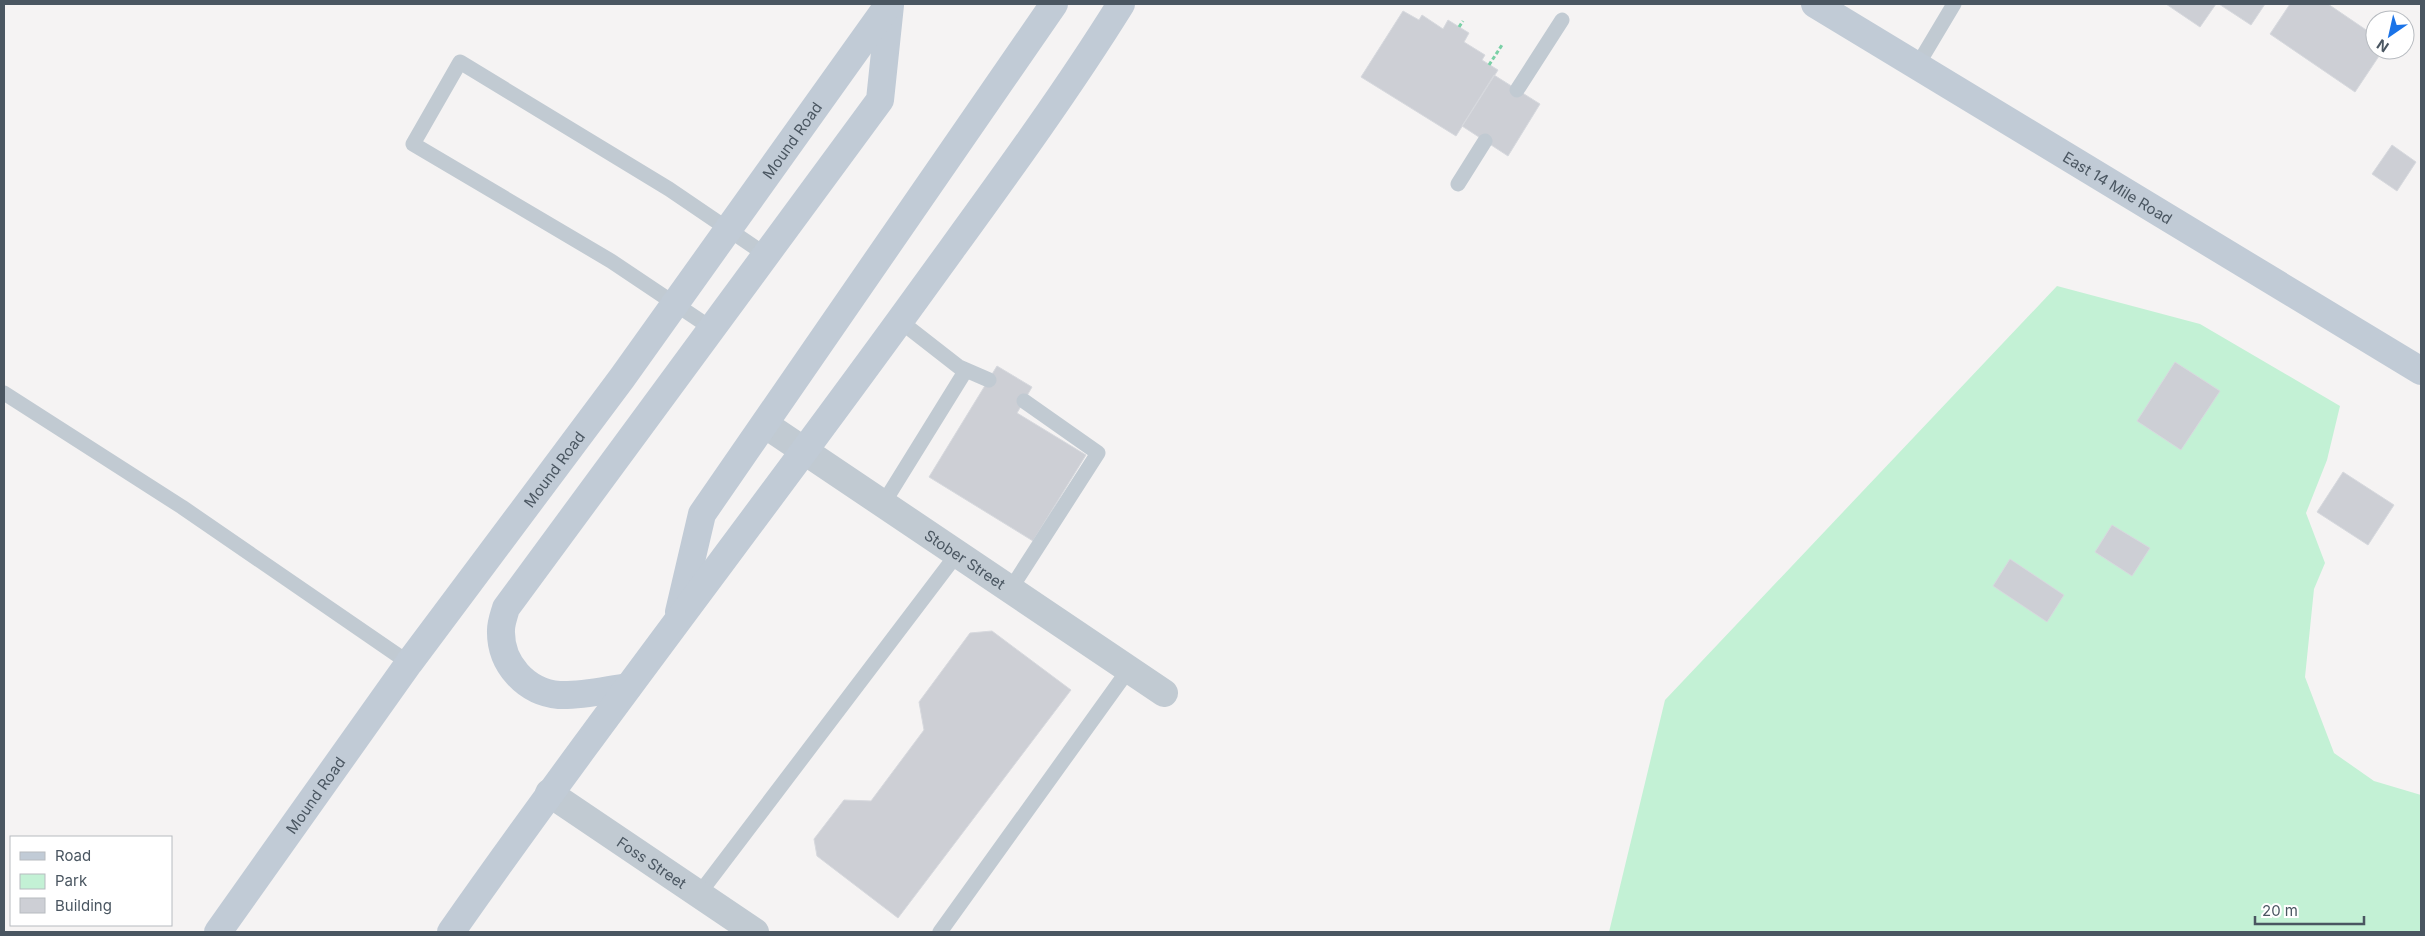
<svg xmlns="http://www.w3.org/2000/svg" width="2425" height="936" font-family="Inter,sans-serif">
<style>
.green{fill:#c3f1d5}
.building{fill:#cdcfd5;stroke:#d7d9de}
.lines{fill:none;stroke-linecap:round;stroke-linejoin:round}
.path{stroke:#7ad0a6;stroke-width:3;stroke-dasharray:4 2.5;stroke-linecap:butt}
.service{stroke:#c1cad2;stroke-width:15}
.minor{stroke:#c1cad2;stroke-width:28}
.secondary{stroke:#c1cbd6;stroke-width:28}
.labels{text-anchor:middle;dominant-baseline:central;stroke-width:5;stroke-linejoin:round;paint-order:stroke}
.street-label{font-size:15px;fill:#4a5661;stroke:#fff}
</style>
<rect width="100%" height="100%" fill="#f5f3f3"/>
<path class="green" d="M2057,286L2200,324L2340,406L2327,460L2306,513L2325,563L2314,589L2305,677L2334,753L2374,781L2421,795V932H1609L1665,700Z"/>
<path class="building" d="M2166,4H2216L2200,27Z
M2219,4H2265L2251,25Z
M2290,4H2328L2375,36V50H2383L2355,92L2270,34Z
M1403,11L1419,20L1422,15L1443,29L1448,20L1469,33L1464,42L1485,55L1482,60L1498,70L1456,136L1361,77Z
M1494,75L1540,104L1508,156L1462,126Z
M2392,145L2416,162L2397,191L2372,174Z
M2175,362L2220,391L2181,450L2137,421Z
M997,366L1032,387L1017,413L1086,455L1033,541L929,477Z
M2343,472L2394,505L2368,545L2317,512Z
M2112,525L2150,548L2132,576L2095,552Z
M2010,559L2064,595L2047,622L1993,586Z
M992,631L1071,690L898,918L817,856L814,839L844,800L871,801L924,730L919,702L970,633Z"/>
<g class="lines">
<path class="path" d="M1459,27L1463,21
M1489,65L1502,45"/>
<path class="service" d="M1917,66L1954,4
M1517,90L1562,20
M1458,184L1485,141
M900,321L959,367L989,380
M711,328L611,261L413,144L460,62L669,189L766,255
M4,393L182,507L409,663
M883,504L966,370
M1010,590L1098,453L1024,401
M699,894L957,554
M940,932L1129,669"/>
<g class="minor">
<path id="s1" d="M766,425L1164,693"/>
<path id="s2" d="M549,793L755,932"/>
</g>
<g class="secondary">
<path id="s3" d="M1815,4L2421,371"/>
<path d="M679,612L702,514L1054,4"/>
<path d="M628,687C606,690 582,696 559,695C526,692 500,664 501,630C501,623 504,615 506,608L880,100L890,5"/>
<path id="s4" d="M218,932L409,663L622,378L889,4"/>
<path d="M451,932C602,717 763,510 917,297C987,200 1058,105 1121,4"/>
</g>
</g>
<g class="labels">
<g class="street-label">
<text stroke="none"><textPath href="#s4" startOffset="978">Mound Road</textPath></text>
<text stroke="none"><textPath href="#s3" startOffset="354">East 14 Mile Road</textPath></text>
<text stroke="none"><textPath href="#s4" startOffset="572">Mound Road</textPath></text>
<text stroke="none"><textPath href="#s1" startOffset="240">Stober Street</textPath></text>
<text stroke="none"><textPath href="#s4" startOffset="168">Mound Road</textPath></text>
<text stroke="none"><textPath href="#s2" startOffset="124">Foss Street</textPath></text>
</g>
</g>
<rect width="2425" height="936" fill="none" stroke="#4a5661" stroke-width="10"/>
<rect x="10" y="836" width="162" height="90" fill="#ffffff" stroke="#b7bbc0"/>
<rect x="20" y="852" width="25" height="8" fill="#c1cbd6" stroke="#b7bbc0"/>
<text x="55" y="861" font-size="15" fill="#4a5661">Road</text>
<rect x="20" y="874" width="25" height="15" fill="#c3f1d5" stroke="#b7bbc0"/>
<text x="55" y="886" font-size="15" fill="#4a5661">Park</text>
<rect x="20" y="898" width="25" height="15" fill="#cdcfd5" stroke="#b7bbc0"/>
<text x="55" y="911" font-size="15" fill="#4a5661">Building</text>
<g transform="translate(2390 35) rotate(214)"><circle r="24" fill="#ffffff" stroke="#b7bbc0"/>
<path d="M0-4L9 19L0 12L-9 19Z" fill="#1a73e8"/>
<text y="-8" font-size="14" font-weight="bold" text-anchor="middle" fill="#4a5661">N</text>
</g>
<path d="M2255 916v8h109v-8" fill="none" stroke="#4a5661" stroke-width="2.5"/>
<text x="2262" y="916" font-size="15" fill="#4a5661" stroke="#ffffff" stroke-width="4" paint-order="stroke">20 m</text>
</svg>
